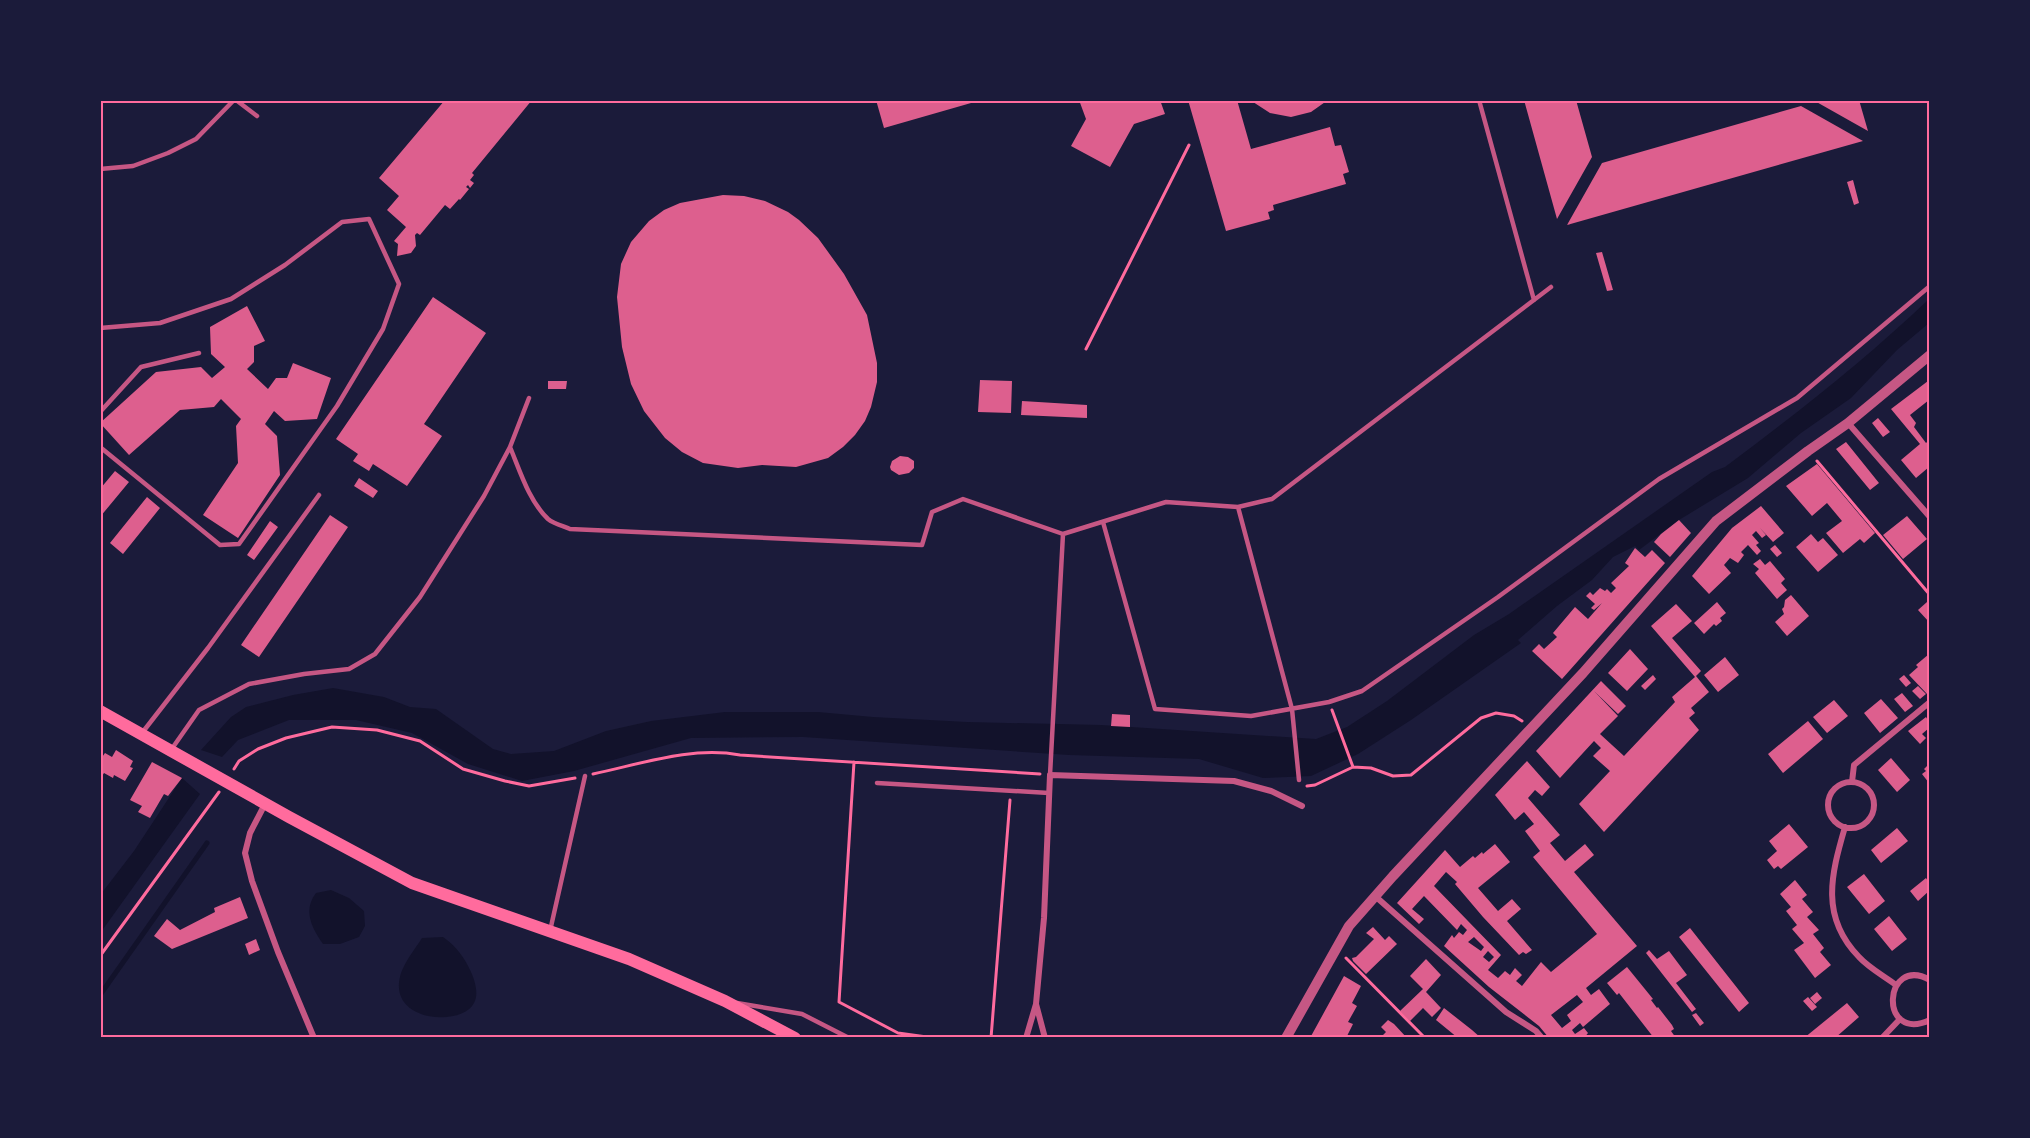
<svg xmlns="http://www.w3.org/2000/svg" width="2030" height="1138" font-family="Cabin,sans-serif">
<style>
.water{fill:#12122b}
.lines{fill:none;stroke-linecap:round;stroke-linejoin:round}
.stream{stroke:#12122b;stroke-width:5}
.building{fill:#dd5f8e;fill-rule:evenodd}
.path{stroke:#ff6b9d;stroke-width:3}
.service{stroke:#c65784;stroke-width:4.5}
.minor{stroke:#c65784;stroke-width:6}
.tertiary{stroke:#c65784;stroke-width:10}
.secondary{stroke:#ff6b9d;stroke-width:12}
.neatline{fill:none;stroke:#ff6b9d;stroke-width:2}
</style>
<rect width="100%" height="100%" fill="#1b1b3a"/>
<path class="water" d="M1929,299V323L1897,350L1851,398L1801,433L1748,478L1679,520L1639,550L1635,546L1613,557L1592,580L1557,606L1518,640L1521,643L1411,720L1358,754L1311,776L1263,778L1199,759L1069,755L803,737L691,738L574,771L522,781L468,764L412,733L356,720H289L238,740L222,757L201,750L231,717L246,707L293,695L333,688L384,697L410,707L436,709L493,749L511,754L554,751L606,731L651,721L725,712H818L873,717L967,722L1101,725L1316,739L1347,727L1387,701L1474,635L1509,614L1712,472L1725,467C1796,414 1865,360 1929,299Z
M182,778L200,794L101,932V894L134,851Z
M331,890L349,898L364,911L365,926L359,937L340,944H323C311,927 303,910 316,893Z
M443,937C457,947 464,957 471,972C475,981 479,994 474,1003C463,1027 385,1023 401,973C406,960 415,949 422,938Z"/>
<g class="lines">
<path class="stream" d="M100,995L207,843"/>
</g>
<path class="building" d="M445,100H532L472,173L474,175L470,180L474,183L470,188L468,185L466,187L469,189L460,200L459,199L450,209L445,205L420,235L417,233L415,235L416,246L411,253L397,256L398,244L394,241L406,227L387,210L399,196L379,178Z
M876,100H978V101L884,128Z
M1079,100H1160L1165,114L1134,124L1110,167L1071,146L1086,119Z
M1188,100H1237L1251,149L1330,127L1335,146L1341,145L1349,172L1343,174L1346,184L1273,205L1274,210L1268,212L1270,219L1226,231Z
M1250,100H1328L1311,112L1291,117L1270,113Z
M1524,100H1576L1592,157L1557,219Z
M1813,100H1859L1868,131L1852,122Z
M1801,106L1863,141L1567,225L1602,163Z
M1853,180L1859,203L1854,205L1847,182Z
M723,195L744,196L765,201L788,212L799,220L818,238L844,274L867,315L877,363V382L871,407L865,421L855,435L843,447L828,458L796,467L762,465L738,468L703,463L682,452L665,438L644,411L631,384L622,347L617,297L621,264L631,242L649,221L664,210L680,203Z
M1602,252L1613,290L1607,291L1596,253Z
M433,297L486,333L424,424L442,436L407,486L373,464L369,471L353,461L358,454L336,439Z
M247,306L265,341L254,346V362L247,369L268,389L276,378H287L293,363L331,378L317,419L285,421L274,411L265,424L277,436L280,475L238,538L203,515L238,463L236,426L241,419L221,399L214,407L180,410L129,455L100,423L156,372L201,367L212,378L225,367L211,354L210,327Z
M980,380L1012,381L1011,413L978,412Z
M548,381H567L566,389H548Z
M1928,381L1929,400L1910,415L1916,423L1914,427L1926,443L1929,440V467L1916,478L1901,460L1920,444L1891,409Z
M1022,401L1087,405V418L1021,415Z
M1878,418L1890,432L1883,437L1872,423Z
M1846,442L1879,483L1870,490L1836,449Z
M900,456L908,457L914,461V468L909,473L899,475L891,470L890,467L892,461Z
M1817,464L1875,533L1864,543L1860,539L1843,553L1826,533L1842,521L1827,503L1812,516L1786,486Z
M115,471L129,482L100,517V489Z
M359,478L378,491L373,498L354,486Z
M147,497L160,508L123,554L110,543Z
M1761,506L1784,533L1773,542L1760,528L1766,535L1762,538L1756,531L1752,535L1759,543L1756,545L1761,551L1757,555L1748,545L1741,552L1744,555L1738,563L1730,558L1724,565L1731,573L1709,594L1692,576L1732,528Z
M330,515L348,527L259,657L241,645Z
M1907,516L1927,539L1903,559L1883,535Z
M1679,520L1691,533L1670,557L1654,542L1661,534Z
M270,521L278,527L254,560L247,555Z
M1811,534L1818,542L1823,538L1838,555L1818,572L1796,547Z
M1775,545L1782,553L1777,557L1770,549Z
M1635,548L1645,557L1652,550L1665,563L1562,679L1532,651L1539,644L1544,649L1557,637L1553,633L1575,607L1588,619L1602,603L1594,610L1591,608L1595,604L1586,596L1590,592L1593,595L1600,588L1605,591L1607,589L1611,593L1616,588L1611,583L1629,566L1625,563Z
M1760,559L1765,565L1770,561L1785,579L1781,583L1787,590L1777,599L1755,573L1759,569L1753,564Z
M1791,595L1809,616L1787,636L1775,622L1784,614L1782,609L1784,607L1785,600Z
M1717,602L1726,613L1720,618L1722,621L1716,626L1714,624L1704,634L1694,623Z
M1927,602L1929,604V622L1918,610Z
M1676,604L1692,621L1672,638L1701,671L1696,676L1709,692L1691,708L1695,713L1689,718L1699,730L1604,832L1579,804L1610,771L1593,756L1601,748L1594,741L1560,778L1536,751L1601,681L1626,706L1618,714L1594,691L1618,716L1600,734L1624,756L1675,702L1672,697L1695,677L1651,626Z
M1630,649L1648,669L1627,691L1608,673Z
M1929,654V692L1927,694L1909,675L1918,667L1916,665Z
M1725,657L1739,675L1718,692L1704,675Z
M1653,675L1656,679L1645,690L1641,686Z
M1904,675L1911,683L1906,687L1899,679Z
M1918,686L1926,694L1920,699L1912,691Z
M1902,693L1913,706L1905,712L1894,699Z
M1881,699L1898,718L1880,733L1864,713Z
M1834,700L1848,716L1827,733L1813,717Z
M1112,714L1130,715V727L1111,726Z
M1926,717L1929,722V728L1922,734L1926,738L1920,744L1908,731Z
M1808,721L1823,739L1783,773L1768,754Z
M116,750L133,761L130,767L133,768L125,781L114,775L113,778L104,773L102,776L100,775V760L105,753L112,757Z
M1891,758L1910,780L1897,792L1878,770Z
M1527,761L1550,787L1542,796L1535,790L1528,798L1560,835L1550,843L1565,861L1585,844L1594,855L1574,872L1637,946L1586,988L1591,995L1599,989L1610,1004L1583,1027L1580,1023L1572,1030L1575,1034L1584,1028L1588,1033L1584,1038H1549L1539,1026L1489,987L1444,946L1452,935L1454,938L1459,932L1463,935L1467,930L1461,924L1457,930L1424,896L1412,909L1424,919L1419,924L1397,903L1445,850L1460,867L1473,856L1475,858L1482,852L1483,854L1495,844L1510,862L1478,888L1498,911L1512,899L1521,909L1507,921L1532,950L1526,954L1523,952L1519,955L1483,917L1455,884L1457,882L1446,872L1434,886L1501,955L1488,970L1498,978L1505,971L1510,975L1515,968L1522,975L1516,981L1522,986L1541,962L1551,972L1597,934L1533,857L1540,851L1525,831L1534,824L1524,812L1515,820L1495,795ZM1474,937L1484,947L1481,951L1468,942ZM1488,951L1494,957L1489,962L1483,957ZM1577,995L1583,1002L1567,1015L1571,1021L1562,1028L1551,1015Z
M152,762L182,778L168,796L164,794L150,818L138,812L142,806L130,800Z
M1929,764V783L1922,774L1926,771L1924,769Z
M1789,824L1808,847L1781,869L1778,866L1774,869L1767,860L1777,851L1769,841Z
M1897,828L1908,841L1881,863L1871,850Z
M1864,874L1885,901L1869,914L1847,887Z
M1926,878L1929,883V891L1918,901L1910,891Z
M1795,880L1807,895L1802,899L1813,912L1807,917L1819,930L1813,934L1824,948L1820,952L1831,965L1815,978L1794,950L1804,943L1792,929L1797,925L1786,911L1791,907L1780,894Z
M240,897L248,918L172,949L154,936L167,919L180,930L215,912L214,908Z
M1889,916L1907,939L1892,951L1874,929Z
M1373,927L1385,940L1389,936L1397,944L1366,974L1353,961L1352,958L1356,957L1374,939L1366,933Z
M1690,928L1749,1003L1739,1012L1679,937Z
M256,939L260,950L249,955L245,944Z
M1649,950L1657,959L1669,951L1687,975L1676,983L1696,1009L1692,1012L1646,953Z
M1426,959L1441,975L1426,992L1441,1008L1432,1017L1423,1008L1410,1021L1400,1011L1423,989L1410,976Z
M1627,967L1653,999L1651,1000L1657,1008L1658,1007L1672,1025L1674,1029L1671,1031L1676,1038H1654L1619,993L1617,995L1607,983Z
M1344,976L1361,986L1352,1003L1357,1006L1348,1022L1353,1024L1346,1038H1310Z
M1817,992L1822,998L1815,1004L1810,998Z
M1808,997L1817,1007L1812,1011L1803,1001Z
M1847,1003L1859,1017L1835,1038H1804Z
M1444,1008L1472,1030L1481,1038H1458L1436,1020Z
M1696,1013L1704,1023L1700,1026L1692,1015Z
M1388,1020L1394,1024L1407,1038H1380L1386,1032L1381,1027Z"/>
<g class="lines">
<path class="path" d="M1086,349L1189,145
M1817,461L1930,595
M1332,710L1353,767
M854,762L839,1002L898,1033L934,1038
M234,769L239,761L258,749L286,738L332,727L377,730L420,741L463,769L505,781L529,786L575,778
M593,774C641,764 691,746 740,755L1040,774
M1307,786L1315,785L1353,767L1371,768L1393,776L1411,775L1481,718L1496,713L1514,716L1522,721
M100,956L219,792
M1346,958L1425,1038
M991,1038L1010,800"/>
<path class="service" d="M236,100L257,116
M1479,100L1534,300
M100,169L133,166L168,153L196,139L234,100
M100,328L160,323L231,299L285,265L342,222L369,219L399,284L383,329L337,406L239,544L220,545L100,447
M100,412L141,367L199,353
M510,447C520,471 529,501 548,519C554,524 563,526 570,529L922,545L932,512L963,499L1063,534L1166,502L1238,507L1292,709L1299,780
M1238,507L1272,499L1551,287
M1103,522L1155,709L1251,716L1329,702L1362,691L1498,597L1659,479L1797,398L1930,286
M142,733L208,648L319,495
M171,750L199,710L249,684L304,674L349,669L375,654L420,597L484,496L510,447L529,398
M1050,775L1063,534
M877,783L1049,793
M550,931L585,776
M737,1003L802,1014L849,1038"/>
<path class="minor" d="M1848,423L1930,517
M1852,782L1854,765L1930,702
M1828 805a23 23 0 1 1 46 0a23 23 0 1 1-46 0Z
M265,804L250,833L245,853L252,881L278,952L314,1038
M1845,827C1831,875 1820,917 1859,957C1869,968 1884,976 1896,985
M1375,896L1506,1012L1536,1031L1542,1038
M1930,980C1883,954 1878,1044 1930,1020
M1036,1004L1045,1038
M1026,1038L1036,1004L1044,918L1050,775L1234,781L1271,791L1302,806
M1882,1038L1900,1019"/>
<path class="tertiary" d="M1286,1038L1349,926L1393,876L1583,673L1716,521L1808,451L1848,423L1930,355"/>
<path class="secondary" d="M100,711L289,817L412,883L629,959L725,1001L795,1038"/>
</g>
<rect width="2030" height="1138" fill="none" stroke="#1b1b3a" stroke-width="204"/>
<rect x="102" y="102" width="1826" height="934" class="neatline"/>
</svg>
